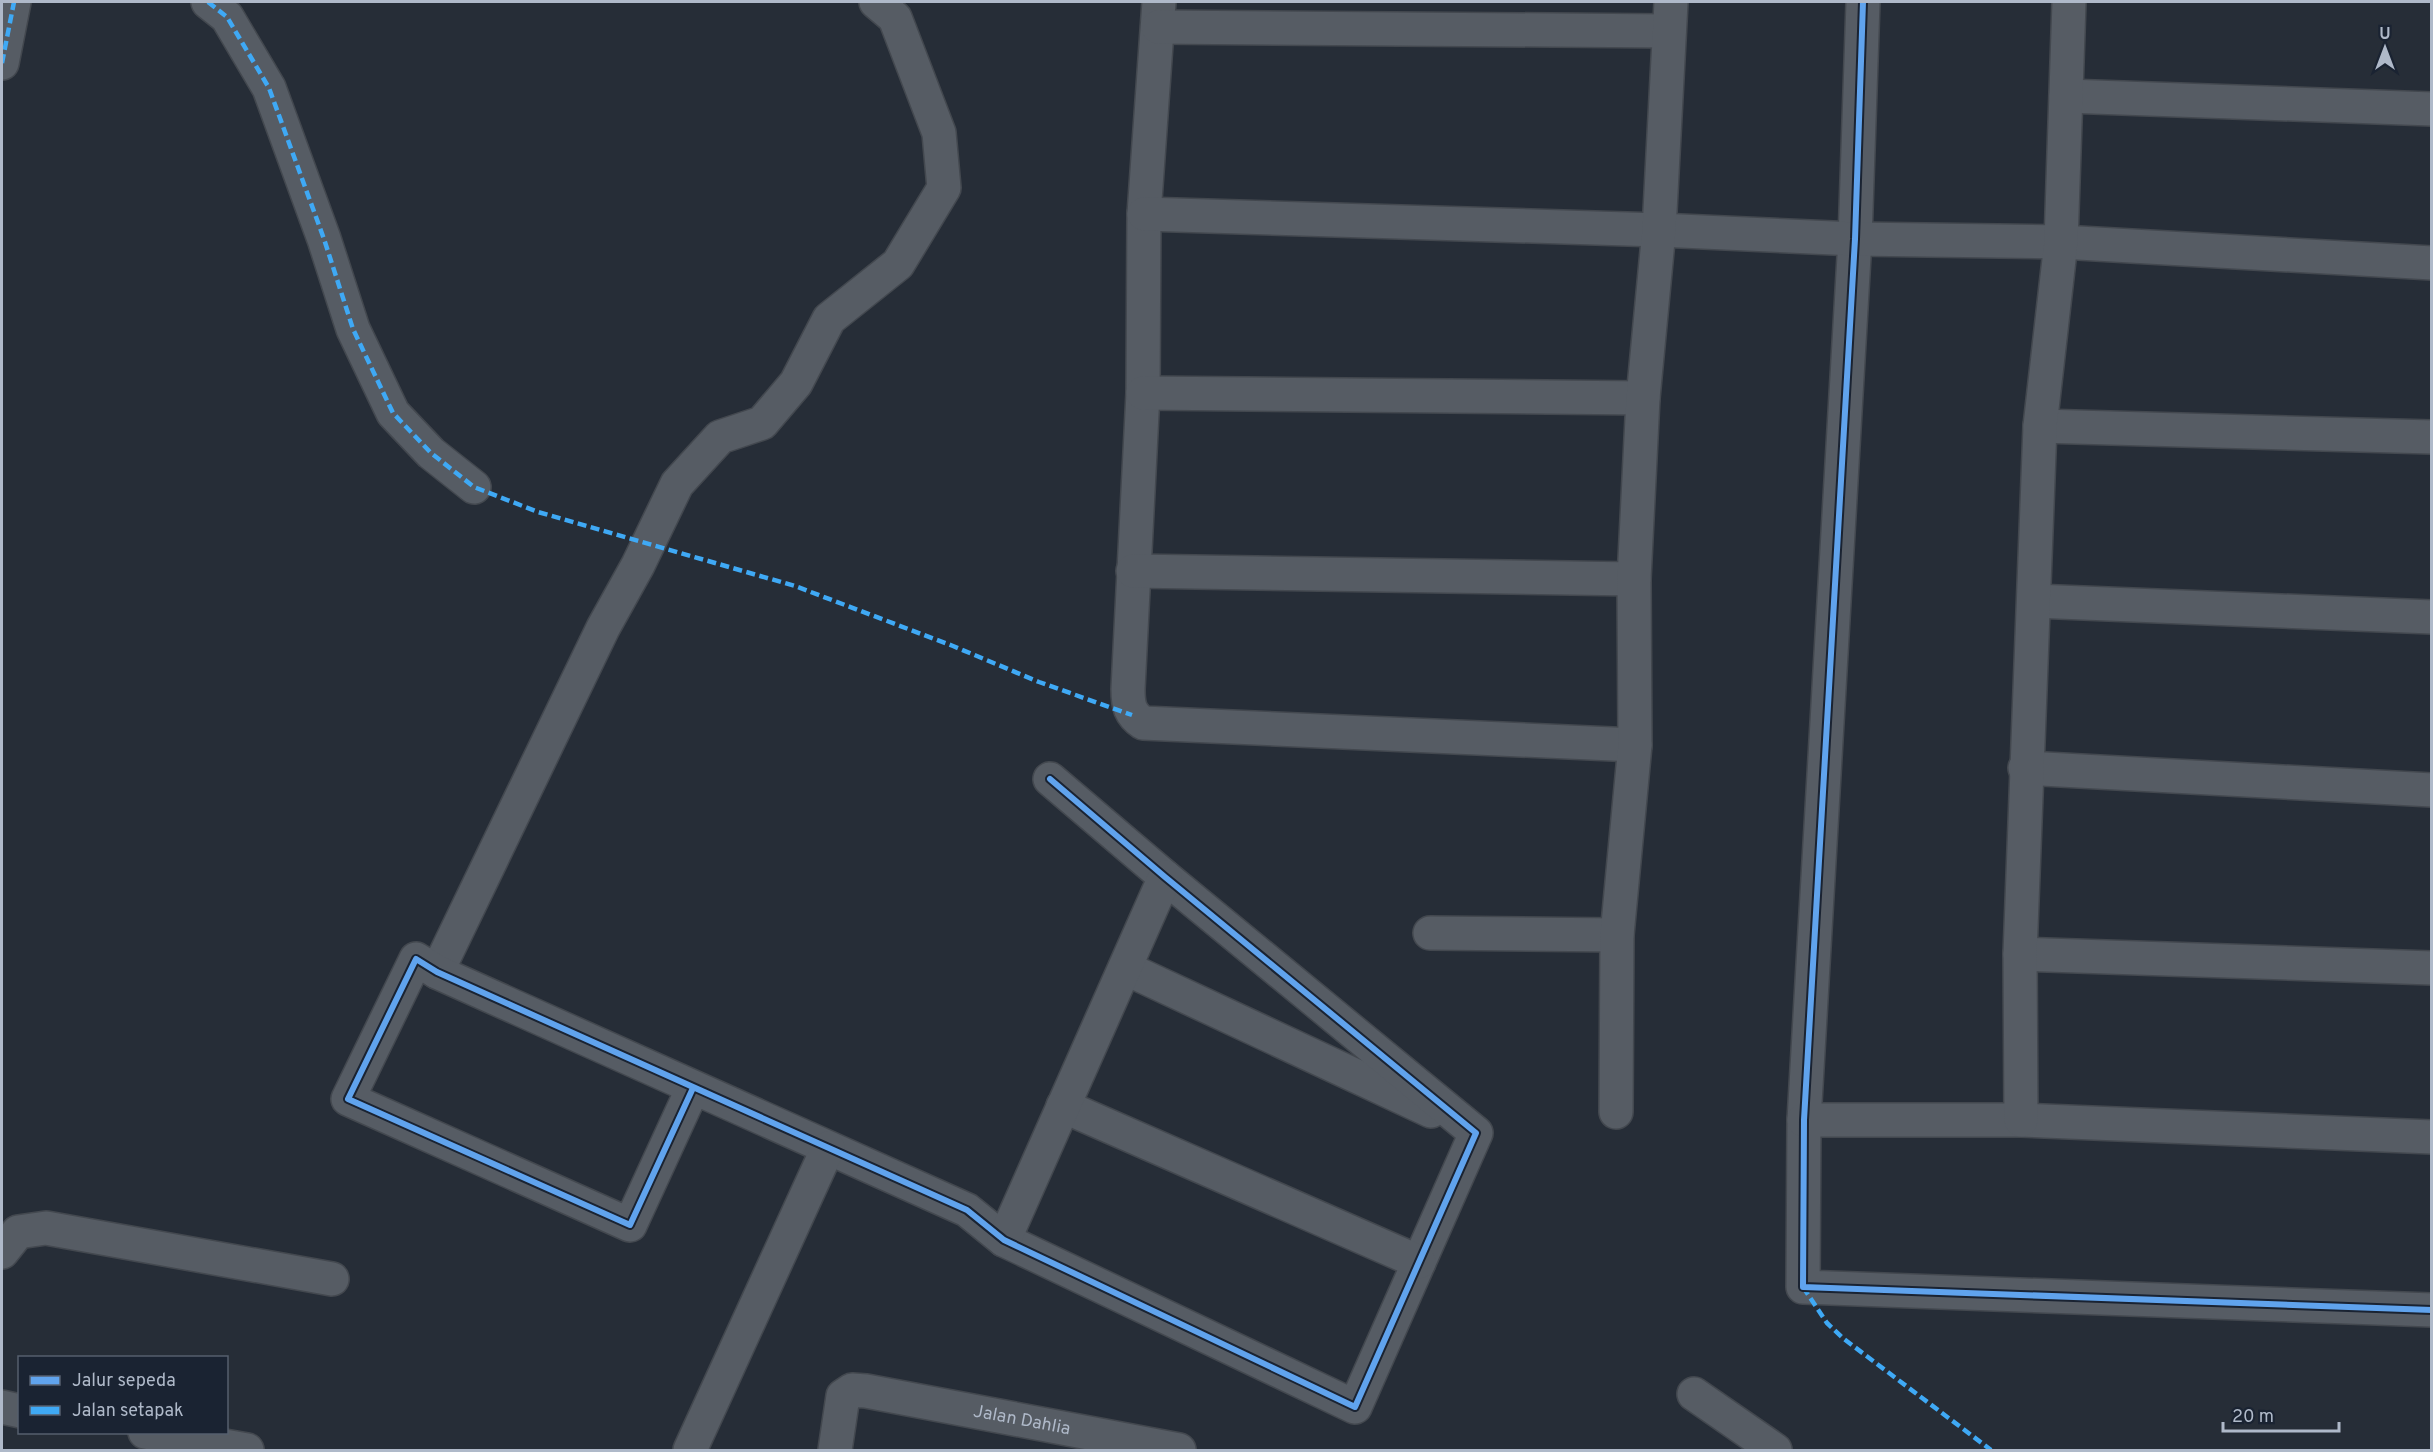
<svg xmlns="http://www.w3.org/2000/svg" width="2433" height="1452" font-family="Overpass,sans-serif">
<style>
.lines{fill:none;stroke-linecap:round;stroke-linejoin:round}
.minor-casing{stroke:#43484f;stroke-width:36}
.minor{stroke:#565c64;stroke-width:33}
.quiet{stroke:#3fa9f5;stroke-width:4.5;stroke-dasharray:9 4.5;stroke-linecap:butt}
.cycleway-casing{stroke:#1a2332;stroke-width:10}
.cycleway{stroke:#60a3ed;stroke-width:6}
.labels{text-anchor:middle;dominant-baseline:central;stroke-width:4.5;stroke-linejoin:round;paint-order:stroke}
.street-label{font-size:18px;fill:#afb9c9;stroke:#1a2332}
</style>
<rect width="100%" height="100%" fill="#262d37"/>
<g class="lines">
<g class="minor-casing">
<g id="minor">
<path d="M208,2L227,17L269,88L324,239L353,329L393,413L431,453L474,487"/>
<path d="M1159,2L1144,214L1143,393L1128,689C1128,706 1130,714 1143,723L1635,745"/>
<path d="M1863,2L1855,239L1804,1120L1803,1287L2432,1310"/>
<path d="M1158,27L1669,31"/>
<path d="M2,63L14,2"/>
<path d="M2066,96L2432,109"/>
<path d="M1144,214L1659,230L1855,239L2061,242L2432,263"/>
<path d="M1143,393L1643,398"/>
<path d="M2040,426L2432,437"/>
<path d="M1133,571L1634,579"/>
<path d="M2034,601L2432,617"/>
<path d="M2025,768L2432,790"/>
<path d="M1430,933L1617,935"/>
<path d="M2020,954L2432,968"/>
<path d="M1125,968L1431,1111"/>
<path d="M437,972L603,628L638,565L677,484L720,437L762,423L796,383L829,319L898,264L944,188L939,133L895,18L876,2"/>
<path d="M693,1088L630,1225L348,1099L416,959L437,972L967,1210L1004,1240L1355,1407L1476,1133L1165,877L1050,779"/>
<path d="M1063,1106L1419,1262"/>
<path d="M1616,1112L1617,935L1635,745L1634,579L1643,398L1659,230L1671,2"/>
<path d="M1804,1120H2021L2432,1137"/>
<path d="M2021,1120L2020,954L2040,426L2061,242L2069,2"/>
<path d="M1004,1240L1165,877"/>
<path d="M2,1252L18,1232L46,1228L332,1279"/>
<path d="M1694,1394L1775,1450"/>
<path d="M2,1407L20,1411"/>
<path d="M145,1432L247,1450"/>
<path d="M690,1450L828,1148"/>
<path id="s1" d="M835,1450L843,1396L852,1390L866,1391L1179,1450"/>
</g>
</g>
<use href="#minor" class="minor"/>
<path class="quiet" d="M208,2L227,17L269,88L324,239L353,329L393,413L431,453L474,487L538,512L795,586L953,646L1039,682L1132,715
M2,63L14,2
M1803,1287L1827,1323L1844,1339L1991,1450"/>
<g class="cycleway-casing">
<path id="cycleway" d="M1863,2L1855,239L1804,1120L1803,1287L2432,1310
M693,1088L630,1225L348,1099L416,959L437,972L967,1210L1004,1240L1355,1407L1476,1133L1165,877L1050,779"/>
</g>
<use href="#cycleway" class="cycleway"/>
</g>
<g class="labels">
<g class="street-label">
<text stroke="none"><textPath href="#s1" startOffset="238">Jalan Dahlia</textPath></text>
</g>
</g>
<rect width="2433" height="1452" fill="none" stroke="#afb9c9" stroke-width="6"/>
<rect x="18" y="1356" width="210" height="78" fill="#1a2332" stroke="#565f6e" stroke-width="1.5"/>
<rect x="30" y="1376" width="30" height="9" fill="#60a3ed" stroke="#565f6e" stroke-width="1.5"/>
<text x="72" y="1386" font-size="18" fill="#afb9c9">Jalur sepeda</text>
<rect x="30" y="1406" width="30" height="9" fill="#3fa9f5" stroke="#565f6e" stroke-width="1.5"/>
<text x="72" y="1416" font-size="18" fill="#afb9c9">Jalan setapak</text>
<g transform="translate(2385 48)" stroke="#1a2332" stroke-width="4.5" paint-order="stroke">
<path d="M0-4.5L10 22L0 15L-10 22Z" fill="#afb9c9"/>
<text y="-9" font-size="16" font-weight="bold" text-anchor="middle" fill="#afb9c9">U</text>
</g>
<path d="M2223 1422v9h116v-9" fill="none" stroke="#afb9c9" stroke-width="3"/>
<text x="2232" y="1422" font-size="18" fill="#afb9c9" stroke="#1a2332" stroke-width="4.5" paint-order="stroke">20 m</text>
</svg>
